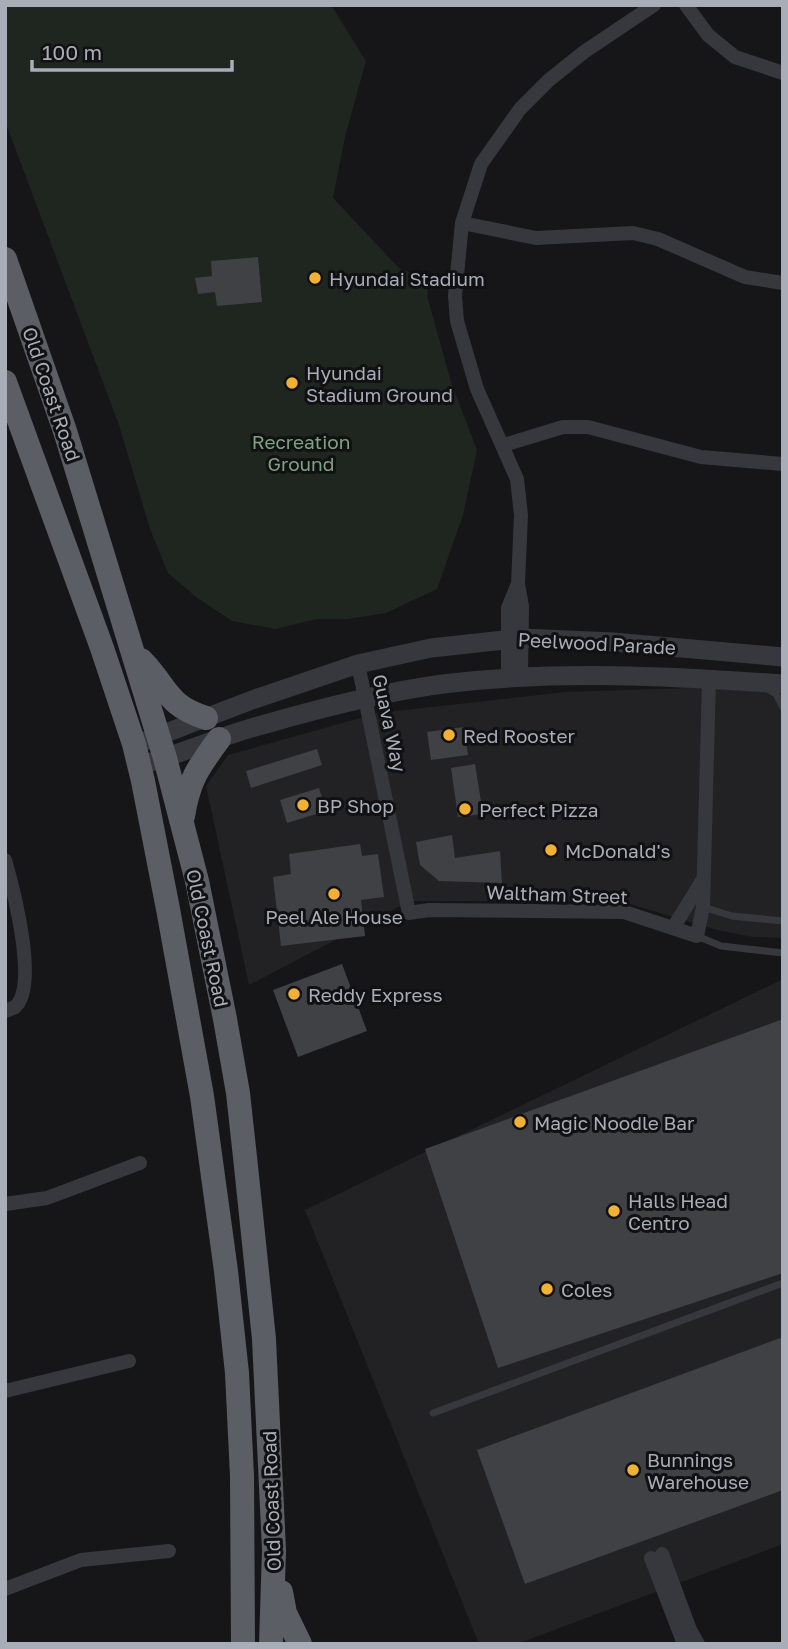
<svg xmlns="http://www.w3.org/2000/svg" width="788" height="1649" font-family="'Golos Text',sans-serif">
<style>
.built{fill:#222225}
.green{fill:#1e261f}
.building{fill:#404145}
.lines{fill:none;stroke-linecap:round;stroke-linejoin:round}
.service{stroke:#37383d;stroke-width:7}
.minor{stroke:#37383d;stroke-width:14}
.tertiary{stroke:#37383d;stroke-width:19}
.trunk{stroke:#5b5e65;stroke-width:24}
.poi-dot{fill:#f2b134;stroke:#111113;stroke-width:2.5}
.labels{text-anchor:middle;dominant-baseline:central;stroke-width:6;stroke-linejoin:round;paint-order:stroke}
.poi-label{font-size:19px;fill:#a8adb8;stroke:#111113;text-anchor:start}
.street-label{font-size:19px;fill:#a8adb8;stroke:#111113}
.park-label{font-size:19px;fill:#7fa381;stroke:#111113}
</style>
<rect width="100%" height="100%" fill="#161618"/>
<path class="built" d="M720,687L783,690V938L753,937L717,930L620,901H410L249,985L206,786L228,755L378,713L565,692Z
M783,979V1544L517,1644H479L305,1210Z"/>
<path class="green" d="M5,5H331L366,61L345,137L333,198L400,269L427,278L428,299L451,382L477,450L463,515L437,589L386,613L348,619H317L275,629L232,621L196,597L168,573L150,529L119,425L5,121Z"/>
<path class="building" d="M258,257L262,302L217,306L215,292L198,294L195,278L212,276L211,261Z
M464,727L468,755L431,760L427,732Z
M317,749L322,765L251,788L246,771Z
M475,764L483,814L458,817L451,768Z
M319,788L326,811L287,823L280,800Z
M452,835L455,858L500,851L502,883L439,881L420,865L416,842Z
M360,844L362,856L378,854L384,897L361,900L365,936L281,946L273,877L291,874L289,854Z
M342,964L367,1031L298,1057L273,990Z
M783,1019V1273L498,1368L425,1149Z
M783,1337V1490L525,1584L477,1450Z"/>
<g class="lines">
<path class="service" d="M768,689L776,694L783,707
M703,907L732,916L783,921
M697,936L721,946L783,953
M433,1413L783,1283"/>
<path class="minor" d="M686,5L708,35L735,57L783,73
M462,223L536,238L633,233L658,239L745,277L783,283
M504,445L563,427H588L701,457L783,464
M358,664L409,913L429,910L624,912L697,936L703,907L709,679
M521,677L522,606L518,584L521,515L517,479L477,389L457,321L455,296L462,223L481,164L520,109L549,80L584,52L654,5
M508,678V608L517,586
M5,860C13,888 39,986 15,1007C15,1007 6,1011 5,1011
M673,928L702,881
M5,1204L47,1198L140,1163
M5,1391L129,1361
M662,1554L690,1630L698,1644
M651,1558L684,1644
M5,1589L81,1560L169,1551"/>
<path class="tertiary" d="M145,741L252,700L358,664L431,648L522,638L613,642L783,657
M151,762C188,751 224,735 262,725C321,708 382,692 443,684C556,670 670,676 783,684"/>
<path class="trunk" d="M5,259L65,431L165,758L197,881L225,1019L238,1093L245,1157L264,1339L274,1550L271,1644
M5,382L102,648L134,744L143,781L168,909L202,1096L226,1271L237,1373L242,1476L243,1644
M141,660C168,687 165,705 206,718
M183,816C189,780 197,769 219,739
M281,1592L285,1613L300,1644"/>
</g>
<g class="poi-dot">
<circle cx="315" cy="278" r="7"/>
<circle cx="292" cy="383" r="7"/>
<circle cx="449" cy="735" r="7"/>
<circle cx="303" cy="805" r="7"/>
<circle cx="465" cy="809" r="7"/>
<circle cx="551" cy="850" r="7"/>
<circle cx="334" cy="894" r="7"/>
<circle cx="294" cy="994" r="7"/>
<circle cx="520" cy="1122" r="7"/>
<circle cx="614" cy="1211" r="7"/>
<circle cx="547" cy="1289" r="7"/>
<circle cx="633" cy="1470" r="7"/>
</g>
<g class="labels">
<g class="poi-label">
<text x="329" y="278">Hyundai Stadium</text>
<text x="306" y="372">Hyundai<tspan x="306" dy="22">Stadium Ground</tspan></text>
<text x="463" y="735">Red Rooster</text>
<text x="317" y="805">BP Shop</text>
<text x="479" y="809">Perfect Pizza</text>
<text x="565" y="850">McDonald's</text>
<text x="334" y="916" text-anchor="middle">Peel Ale House</text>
<text x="308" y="994">Reddy Express</text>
<text x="534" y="1122">Magic Noodle Bar</text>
<text x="628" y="1200">Halls Head<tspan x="628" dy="22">Centro</tspan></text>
<text x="561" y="1289">Coles</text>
<text x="647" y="1459">Bunnings<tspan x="647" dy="22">Warehouse</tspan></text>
</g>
<g class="street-label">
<text transform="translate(52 394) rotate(71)">Old Coast Road</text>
<text transform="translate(597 643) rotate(3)">Peelwood Parade</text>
<text transform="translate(390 723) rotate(78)">Guava Way</text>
<text transform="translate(557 894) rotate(2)">Waltham Street</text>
<text transform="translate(208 938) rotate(78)">Old Coast Road</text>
<text transform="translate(271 1501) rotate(-92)">Old Coast Road</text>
</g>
<g class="park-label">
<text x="301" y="441">Recreation<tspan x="301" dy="22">Ground</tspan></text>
</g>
</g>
<rect width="788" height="1649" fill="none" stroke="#a8adb8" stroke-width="14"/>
<path d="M32 60v10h200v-10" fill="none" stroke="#a8adb8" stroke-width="3.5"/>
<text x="42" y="60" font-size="21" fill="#a8adb8" stroke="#111113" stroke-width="5" paint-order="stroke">100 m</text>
</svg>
